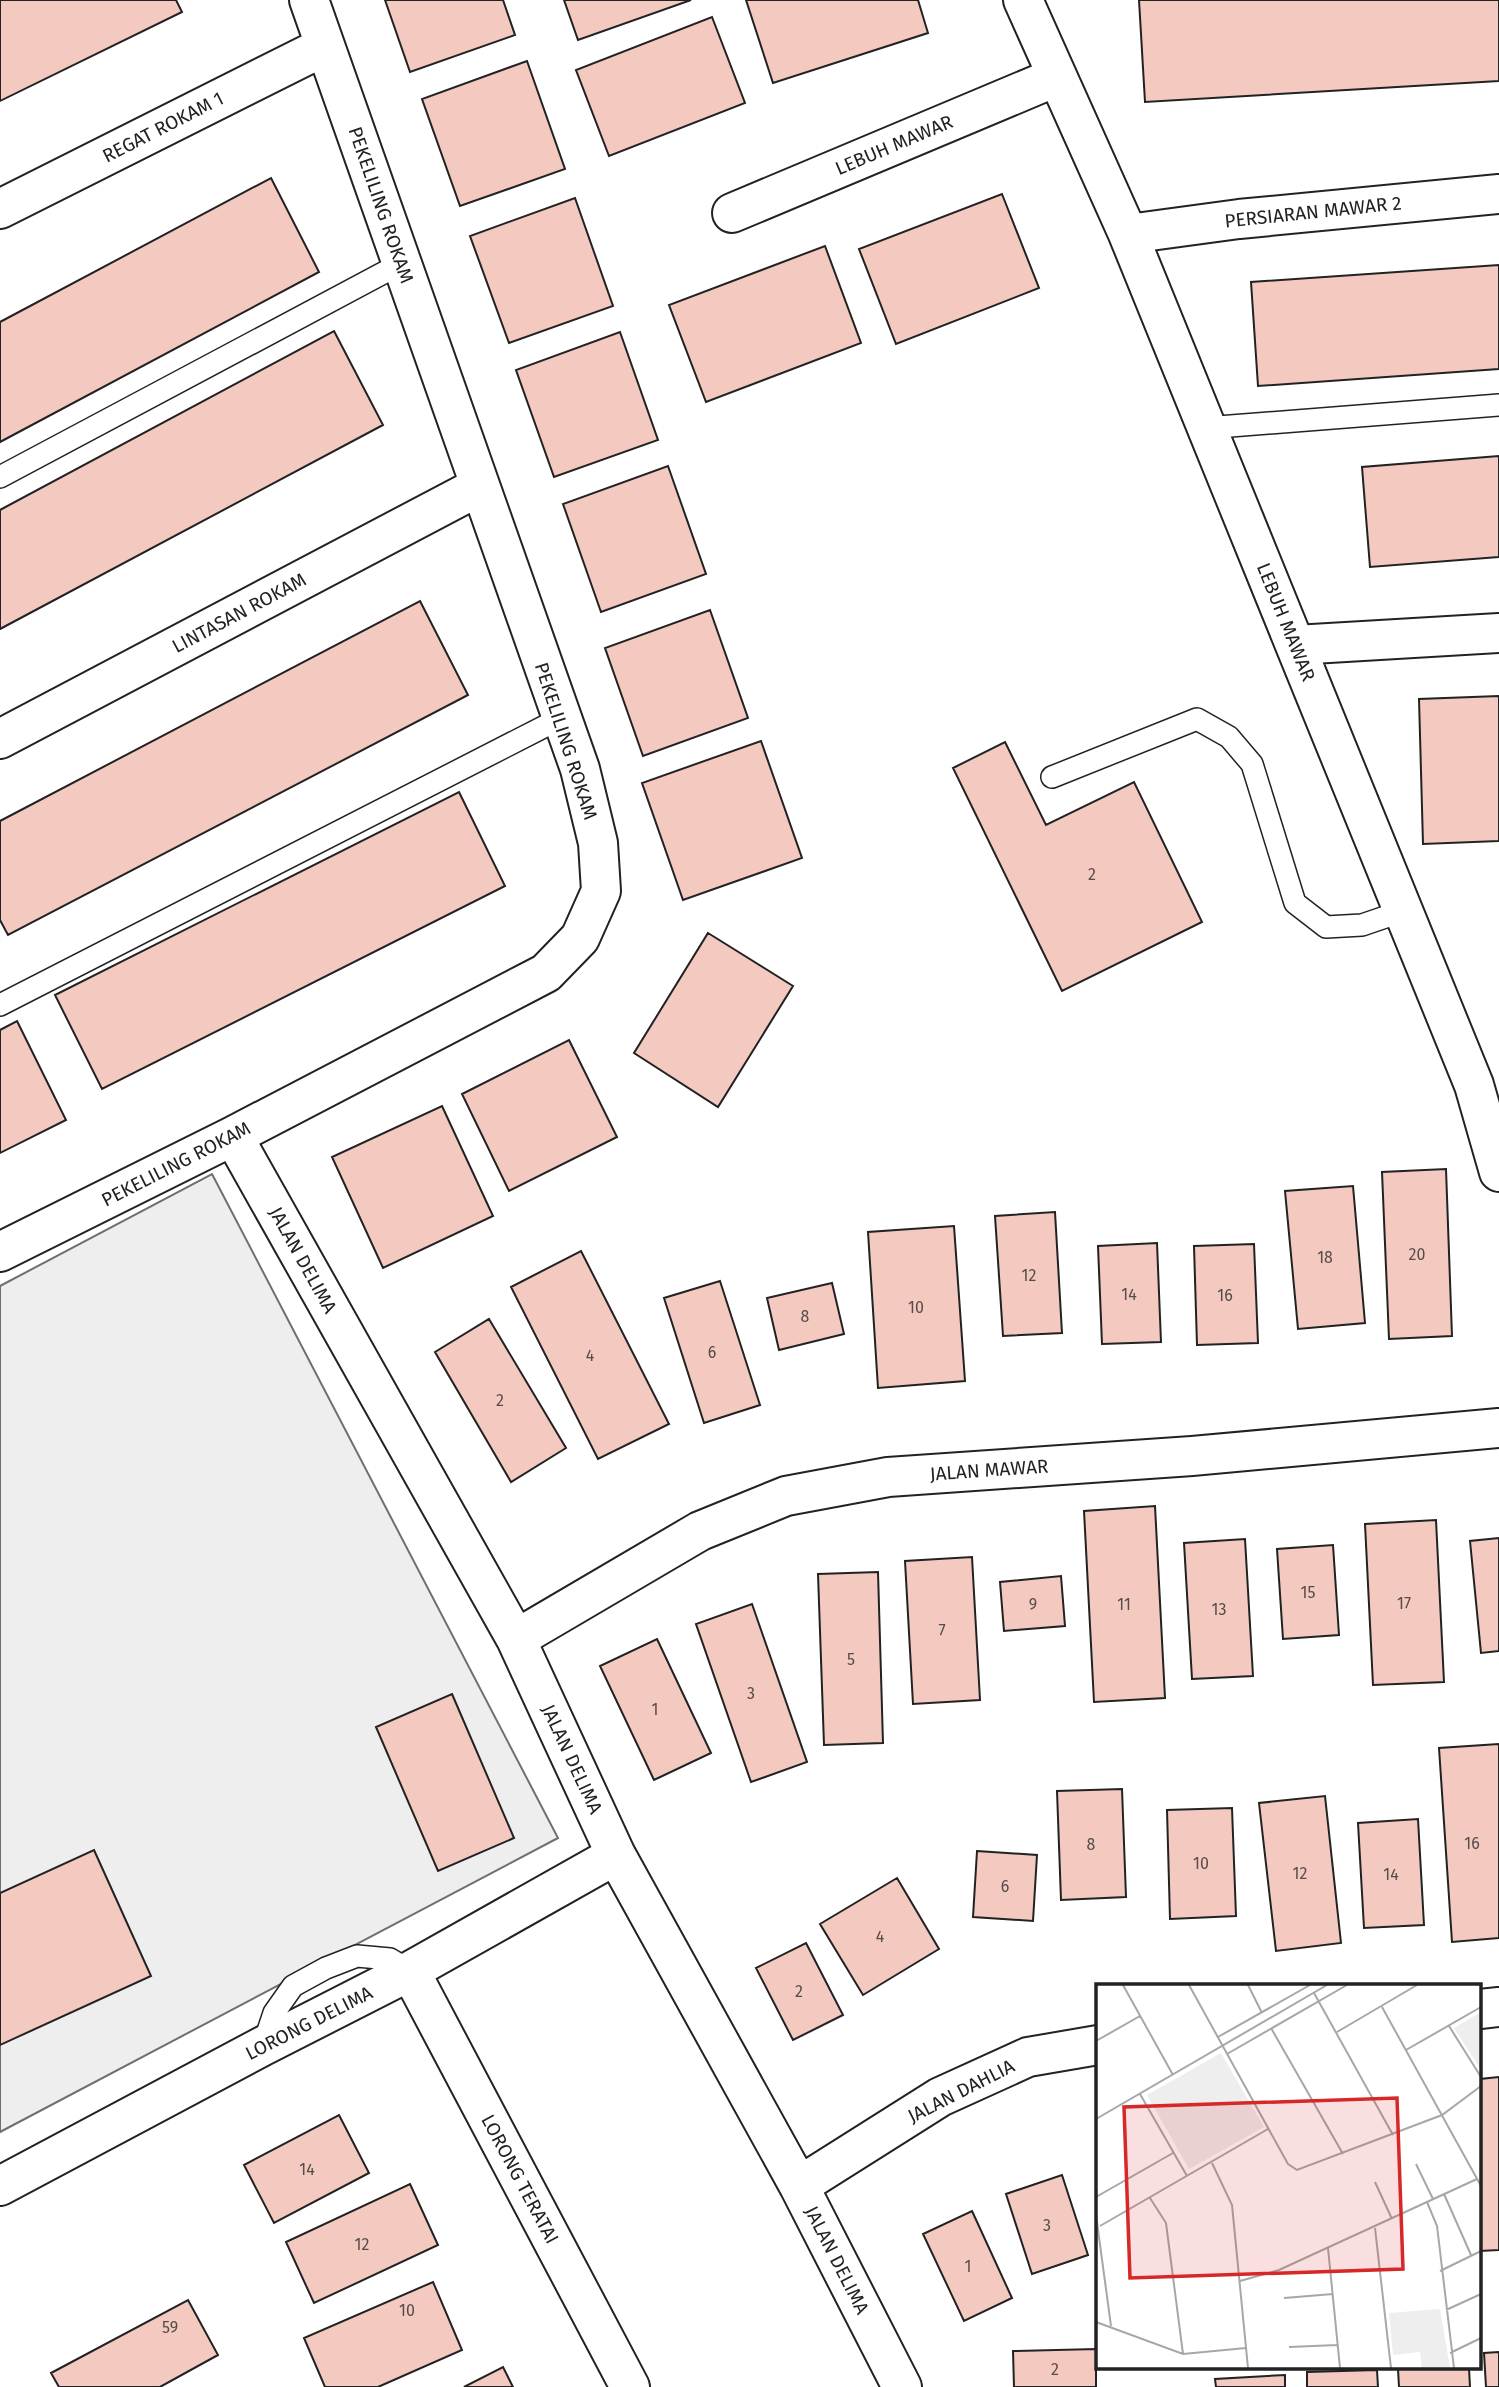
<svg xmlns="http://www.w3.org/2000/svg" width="1499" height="2387" font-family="'Fira Sans',sans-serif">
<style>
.green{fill:#eee;stroke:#6f6f6f;stroke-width:2}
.building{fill:#f3c9c0;stroke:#222;stroke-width:2}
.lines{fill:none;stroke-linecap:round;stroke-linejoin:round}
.lane-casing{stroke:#222;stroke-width:24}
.street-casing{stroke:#222;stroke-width:42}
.lane{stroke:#fff;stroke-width:21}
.street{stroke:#fff;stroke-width:38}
.labels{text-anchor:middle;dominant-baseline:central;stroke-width:5;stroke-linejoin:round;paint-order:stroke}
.number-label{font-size:16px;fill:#564c4a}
.street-label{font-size:19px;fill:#222;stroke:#fff}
.inset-road{fill:none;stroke:#a7a7a7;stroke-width:2}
.view{fill:#d62828;fill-opacity:0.15;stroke:#d62828;stroke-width:3.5}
.inset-edge{fill:none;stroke:#222;stroke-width:3.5}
</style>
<rect width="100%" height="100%" fill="#fff"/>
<path class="green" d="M212,1174L558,1838L0,2132V1286Z"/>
<path class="building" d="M0,0H176L182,12L0,101Z
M385,0H503L515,35L410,72Z
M564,0H691L578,40Z
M746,0H918L928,33L773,83Z
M1139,0H1499V81L1145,102Z
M712,17L745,103L609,156L576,70Z
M527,61L565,169L460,206L422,99Z
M271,178L319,272L0,442V322Z
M1002,194L1039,288L896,344L859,249Z
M575,198L613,306L509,343L470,236Z
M825,246L861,343L706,402L669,305Z
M1499,265V369L1258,386L1251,282Z
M334,331L383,425L0,629V510Z
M620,332L658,440L554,477L516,370Z
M1499,456V557L1370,567L1362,467Z
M668,466L706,574L601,612L563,504Z
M420,601L468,695L8,935L0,920V821Z
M710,610L748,718L643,756L605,648Z
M1499,696V841L1423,844L1419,699Z
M761,741L802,858L683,900L642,783Z
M1005,742L1046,825L1134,782L1202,922L1062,991L953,768Z
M459,792L505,886L102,1089L55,995Z
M708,933L793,986L718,1107L634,1053Z
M17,1021L66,1120L0,1153V1030Z
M569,1040L617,1137L509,1191L462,1094Z
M442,1106L493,1216L383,1268L332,1157Z
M1446,1169L1452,1336L1389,1339L1382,1172Z
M1353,1186L1365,1323L1298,1329L1285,1191Z
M1055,1212L1062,1333L1003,1336L995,1216Z
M954,1226L965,1381L878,1388L868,1232Z
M1157,1243L1161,1342L1102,1344L1098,1246Z
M1254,1244L1258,1343L1197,1345L1194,1246Z
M581,1251L669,1424L598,1459L511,1287Z
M720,1281L760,1405L704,1423L664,1298Z
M832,1283L844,1334L779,1350L767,1298Z
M489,1319L566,1448L511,1482L435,1352Z
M1155,1506L1165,1698L1094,1702L1084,1511Z
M1436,1520L1444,1682L1373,1685L1365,1524Z
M1499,1538V1651L1481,1653L1470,1541Z
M1245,1539L1253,1676L1192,1679L1184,1543Z
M1333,1545L1339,1635L1283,1639L1277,1549Z
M972,1557L980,1700L913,1704L905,1561Z
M878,1572L883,1743L824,1745L818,1574Z
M1061,1576L1065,1626L1004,1631L1000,1582Z
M752,1604L807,1762L751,1782L696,1624Z
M657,1639L711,1753L654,1780L600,1666Z
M452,1694L514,1838L438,1871L376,1727Z
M1499,1744V1938L1452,1942L1439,1748Z
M1122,1789L1126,1897L1061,1900L1057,1791Z
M1325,1796L1341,1943L1276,1951L1259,1803Z
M1232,1808L1236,1916L1170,1919L1167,1810Z
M1418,1819L1424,1925L1364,1928L1358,1823Z
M94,1850L151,1976L0,2045V1893Z
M977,1851L1037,1855L1033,1921L973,1917Z
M897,1878L939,1949L863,1995L820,1924Z
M806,1943L843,2015L793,2040L756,1968Z
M1499,2077V2250L1480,2251V2079Z
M339,2115L369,2173L274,2223L244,2165Z
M1062,2175L1088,2255L1032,2274L1006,2194Z
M410,2184L438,2245L314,2303L286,2242Z
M972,2211L1012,2298L964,2321L923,2234Z
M433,2282L462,2350L378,2387H325L304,2338Z
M188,2300L218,2355L160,2387H59L51,2373Z
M1096,2349V2387H1014L1013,2351Z
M1499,2352V2387H1486L1484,2353Z
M503,2367L513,2387H464Z
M1469,2368L1470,2387H1399L1398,2369Z
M1377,2370L1378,2387H1307V2372Z
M1285,2375V2387H1216L1215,2379Z"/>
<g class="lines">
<g class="lane-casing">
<path id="lane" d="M1205,428L1499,405
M0,477L402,263
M1052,777L1197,719L1229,737L1252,764L1295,903L1326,927L1362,925L1403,911
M0,1005L561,718
M263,2046L274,2013L293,1986L326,1968L357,1956L390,1959L410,1971"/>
</g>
<g class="street-casing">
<path id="street" d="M1023,0L1128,234L1295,645L1474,1085L1499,1172
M0,209L325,46
M732,213L1056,77
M1128,234L1239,219L1499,194
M1295,645L1499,633
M0,739L478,487
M233,1136L516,1639L616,1855L799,2186L902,2387
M0,1252L233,1136L546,973L580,938L601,891L598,843L580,769L309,0
M516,1639L700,1531L786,1496L888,1477L1192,1456L1499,1428
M410,1971L630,2387
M1480,2009L1499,2007
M0,2186L263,2046L410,1971L616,1855
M799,2186L940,2097L1028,2057L1098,2045"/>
</g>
<use href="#lane" class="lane"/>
<use href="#street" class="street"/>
</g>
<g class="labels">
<g class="number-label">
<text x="1092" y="874">2</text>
<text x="1417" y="1254">20</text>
<text x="1325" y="1257">18</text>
<text x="1029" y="1275">12</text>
<text x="1129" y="1294">14</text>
<text x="1225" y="1295">16</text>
<text x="916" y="1307">10</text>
<text x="805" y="1316">8</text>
<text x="712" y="1352">6</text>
<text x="590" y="1355">4</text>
<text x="500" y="1400">2</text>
<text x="1308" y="1592">15</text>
<text x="1404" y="1603">17</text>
<text x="1033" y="1604">9</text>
<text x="1124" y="1604">11</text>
<text x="1219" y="1609">13</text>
<text x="942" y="1630">7</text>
<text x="851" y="1659">5</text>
<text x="751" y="1693">3</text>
<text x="655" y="1709">1</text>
<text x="1472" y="1843">16</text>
<text x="1091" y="1844">8</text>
<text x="1201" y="1863">10</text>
<text x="1300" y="1873">12</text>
<text x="1391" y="1874">14</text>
<text x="1005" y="1886">6</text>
<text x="880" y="1936">4</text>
<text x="799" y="1991">2</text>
<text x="307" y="2169">14</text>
<text x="1047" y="2225">3</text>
<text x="362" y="2244">12</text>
<text x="968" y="2266">1</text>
<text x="407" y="2310">10</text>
<text x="170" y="2327">59</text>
<text x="1055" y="2369">2</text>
</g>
<g class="street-label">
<text transform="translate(163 127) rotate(-27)">REGAT ROKAM 1</text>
<text transform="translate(894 145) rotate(-23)">LEBUH MAWAR</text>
<text transform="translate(381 205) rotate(71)">PEKELILING ROKAM</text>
<text transform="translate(1313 212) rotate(-6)">PERSIARAN MAWAR 2</text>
<text transform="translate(239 613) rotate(-28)">LINTASAN ROKAM</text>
<text transform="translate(1286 622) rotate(68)">LEBUH MAWAR</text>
<text transform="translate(566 741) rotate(72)">PEKELILING ROKAM</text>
<text transform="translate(176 1164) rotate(-27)">PEKELILING ROKAM</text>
<text transform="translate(303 1260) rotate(61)">JALAN DELIMA</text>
<text transform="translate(989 1470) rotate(-4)">JALAN MAWAR</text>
<text transform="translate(572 1759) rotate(65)">JALAN DELIMA</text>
<text transform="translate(309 2023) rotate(-27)">LORONG DELIMA</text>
<text transform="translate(961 2091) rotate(-27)">JALAN DAHLIA</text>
<text transform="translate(520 2179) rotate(62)">LORONG TERATAI</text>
<text transform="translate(837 2260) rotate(63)">JALAN DELIMA</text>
</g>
</g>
<g transform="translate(1096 1984)">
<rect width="385" height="385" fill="#fff"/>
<path d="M385,28V86L358,44ZM125,69L168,143L93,185L51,111ZM344,325L354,384H326L324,368L297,371L293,329Z" fill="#eee"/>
<path class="inset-road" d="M27,1L77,91M93,1L192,180L201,186L346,131L385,102M152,1L166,29M218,9L297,151M286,23L385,202M353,42L385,93M175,44L247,170M241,48L321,1M122,53L214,1M0,57L44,32M310,66L385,23M131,70L251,1M44,110L91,192M0,135L231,1M116,179L136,221L152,384M320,180L337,215M279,198L296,235M348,210L375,271M0,213L77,169M54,214L70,239L87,370M331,218L341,242L358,384M0,231L15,342M4,242L172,145M279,244L295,384M232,264L244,384M344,287L385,267M144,297L183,286L381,195M188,314L237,310M350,326L385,310M0,338L87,370L150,364M193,363L241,361M354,369L385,354"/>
<path class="view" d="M301,114L307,285L34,294L28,123Z"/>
<rect width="385" height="385" class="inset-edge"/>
</g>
</svg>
